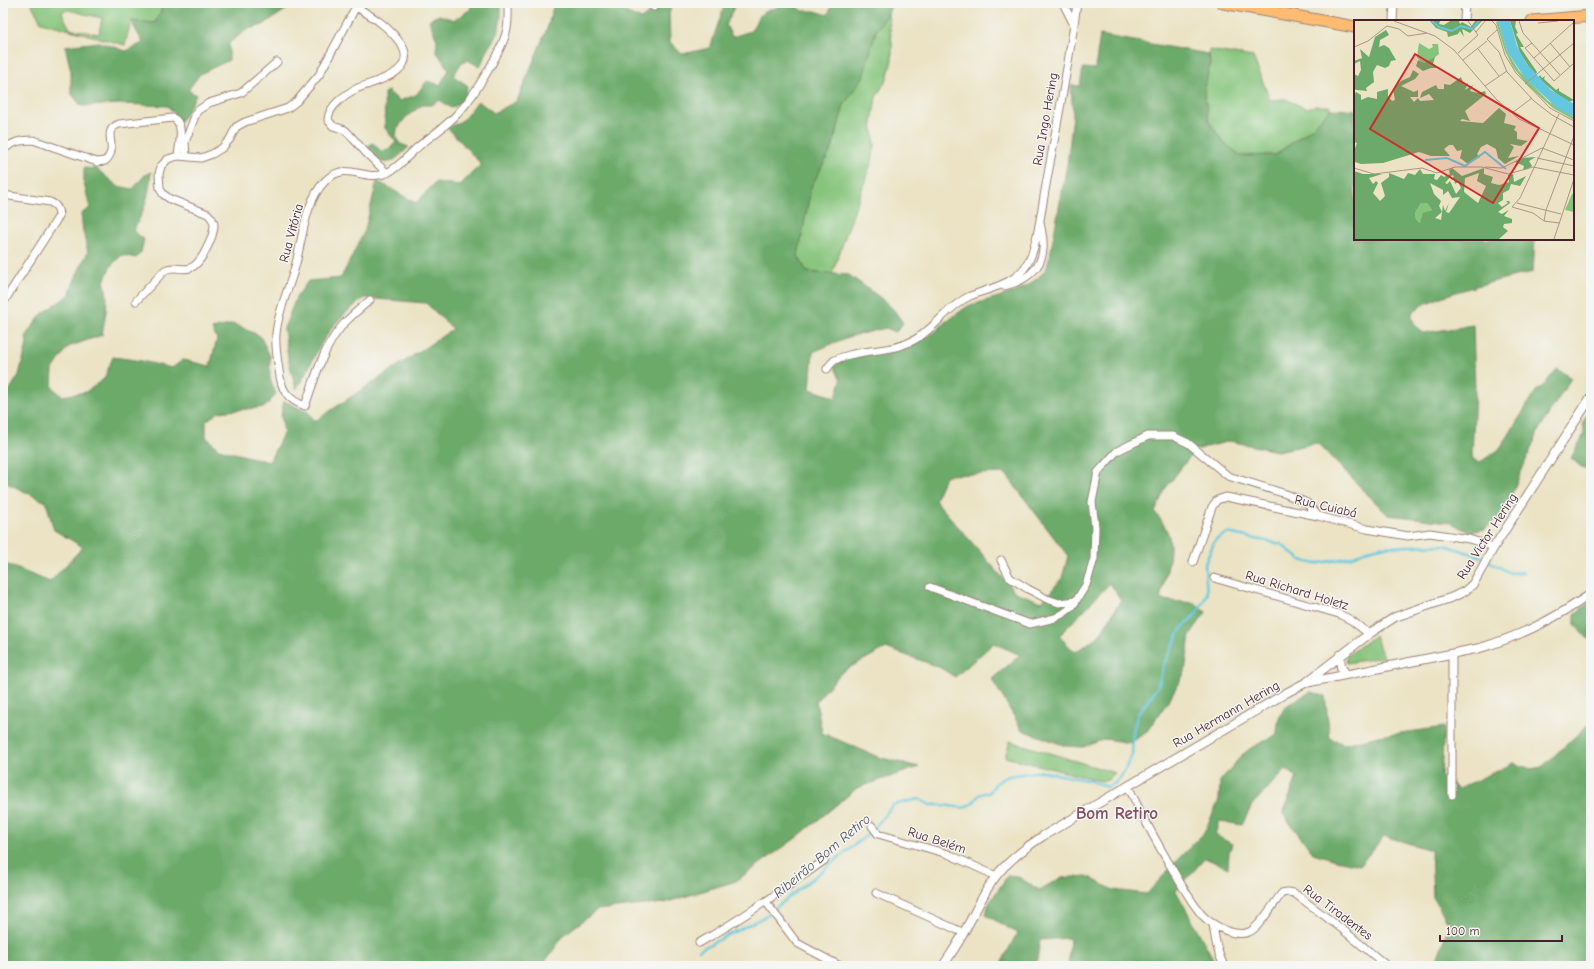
<svg xmlns="http://www.w3.org/2000/svg" width="1594" height="969" font-family="'Comic Neue',sans-serif">
<style>
.green{fill:#86c47b;stroke:#687253;fill-rule:evenodd}
.forest{fill:#6caa6b;stroke:#5b644b;fill-rule:evenodd}
.lines{fill:none;stroke-linecap:round;stroke-linejoin:round}
.stream{stroke:#62c7df;stroke-width:2.5}
.minor-casing{stroke:#9a8178;stroke-width:9}
.tertiary-casing{stroke:#9a8178;stroke-width:10}
.primary-casing{stroke:#9a8178;stroke-width:13}
.minor{stroke:#fff;stroke-width:7}
.tertiary{stroke:#fff;stroke-width:8}
.primary{stroke:#febb71;stroke-width:11}
.labels{text-anchor:middle;dominant-baseline:central;stroke-width:3;stroke-linejoin:round;paint-order:stroke}
.street-label{font-size:13px;fill:#4a1f2b;stroke:#f6f6f2}
.water-label{font-size:14px;font-style:italic;fill:#515161;stroke:#f6f6f2}
.district-label{font-size:17px;font-weight:bold;fill:#854f62;stroke:#f6f6f2}
.inset-river{fill:none;stroke:#62c7df;stroke-width:2}
.inset-road{fill:none;stroke:#ab9587;stroke-width:1}
.view{fill:#d62828;fill-opacity:0.15;stroke:#d62828;stroke-width:2}
.inset-edge{fill:none;stroke:#4a1f2b;stroke-width:2}
</style>
<rect width="100%" height="100%" fill="#f6f6f2"/>
<filter id="ink" filterUnits="userSpaceOnUse"><feTurbulence type="fractalNoise" baseFrequency=".025" numOctaves="2"/><feDisplacementMap in="SourceGraphic" scale="8" xChannelSelector="R" yChannelSelector="G"/><feConvolveMatrix kernelMatrix="1 2 1 2 8 2 1 2 1" color-interpolation-filters="sRGB"/></filter>
<filter id="wash" filterUnits="userSpaceOnUse"><feTurbulence type="fractalNoise" baseFrequency=".012" numOctaves="4" result="noise"/><feDisplacementMap in="SourceGraphic" scale="16" xChannelSelector="R" yChannelSelector="G"/><feGaussianBlur stdDeviation="0.9" result="paint"/><feColorMatrix in="noise" values="0 0 0 0 0 0 0 0 0 0 0 0 0 0 0 0 0 1.4 0 .05"/><feComposite in="paint" operator="in"/></filter>
<g filter="url(#wash)">
<rect width="100%" height="100%" fill="#ebe3c4"/>
<path class="green" d="M31,3H165L155,23L131,21L125,45L41,22ZM64,10H68L102,18L99,34L70,29L62,13Z
M888,14L892,43V60L887,79L876,97L872,122L875,146L872,161L832,274L807,272L798,256L811,187L832,148L844,105L863,77L876,31Z
M1209,50L1253,57L1270,100L1285,99L1305,108L1315,106H1330V109L1313,127L1275,155L1241,156L1223,142L1209,122L1204,92L1210,64Z
M1375,635L1383,657L1347,663L1346,660L1347,656Z
M1010,741L1115,773L1108,780L1101,781L1005,757Z"/>
<path class="forest" d="M165,3H296L263,25L248,29L229,43V60L200,74L188,90L196,95L186,114L180,121L168,106L121,104L81,106L71,93V71L65,46L99,42L126,51L143,43L131,21L155,23Z
M470,3H501V17L498,33L487,50L480,67L468,60L462,62L453,76L467,85C467,96 461,104 451,108L440,100L431,105H422L406,117L397,129L396,137L400,144L409,147C391,164 384,171 367,147L373,143L381,151L389,150L396,142L385,128L384,93L388,91L399,101L416,95L427,81L440,85L449,70L436,51L437,40L429,20L439,15L454,20L471,9Z
M554,3H606L641,19L658,7L660,3H673L669,13L670,42L682,54L710,48L725,3H736L726,25L732,37L751,31L759,16L764,12L784,5L796,6L803,11H815L828,15L833,3H892L888,14L876,31L863,77L844,105L832,148L811,187L798,256L807,272L849,275L882,299L894,310L903,323L896,332L886,328L848,337L813,352L810,389L836,398L841,380L834,366L849,358L895,351L911,347L935,332L944,323L968,306L1018,291L1029,285L1043,273L1047,267L1051,250L1067,165L1073,116L1071,85L1080,86L1083,68L1095,69L1100,35L1208,54L1210,64L1204,92L1209,122L1223,142L1241,156L1276,155L1313,127L1330,109L1355,110V239H1535L1533,272C1508,278 1426,296 1412,313C1411,321 1417,329 1424,333L1473,325L1475,390L1472,456L1474,460L1480,462L1500,449L1536,391L1542,387L1557,369L1571,378L1539,430L1504,512L1485,529L1470,532L1449,522L1388,515L1317,443L1277,451L1230,441L1195,450L1165,489L1155,512C1160,519 1167,528 1169,537C1173,556 1164,580 1160,599L1169,601L1195,603L1206,612L1190,635L1185,672L1167,703L1147,731L1131,743L1105,739L1083,747L1066,746L1022,730L992,679L1020,655L994,643L955,677L939,667L886,648L843,671L816,701L822,733L878,757L919,767L857,788L796,838L736,881L664,903L597,910L564,935L542,966H3V563L50,582L83,547L54,530L46,502L3,481L4,399L19,375L27,344L26,335L42,314L69,295L77,274L88,252L83,231L81,214L90,208L84,183V168L97,169L117,186L133,189L145,175L151,172C149,197 145,209 133,231L144,239L141,252L136,258L122,255L111,266L104,281C110,299 105,317 102,335L68,347L53,369L52,387L62,396L86,392L104,379L113,357L142,361L172,368L183,360L210,366L217,339L212,329L234,324L260,336L270,356V379L276,394L265,407L219,412L206,421V437L219,449L269,462L284,432L281,416L284,401L308,412L315,421L453,329L426,303L364,298C349,310 335,321 325,338C314,354 308,373 296,389L288,358L284,328L296,298L308,281L341,278L365,230L377,181L416,203L436,182L460,185L481,164L448,128L463,120L478,101L494,113L517,101L548,26ZM1005,473L1068,556L1062,578L1042,602L1015,592L935,500L946,475ZM1110,583L1121,600L1098,637L1075,652L1059,636Z
M1591,409V463L1585,470L1571,458L1584,434L1583,422Z
M1591,601V642L1575,625V614Z
M1311,692L1325,696L1330,738L1344,744L1379,736L1444,727L1441,775L1458,789L1514,763L1531,769L1542,767L1591,722V966H1435L1449,924L1433,897L1431,850L1384,836L1360,865L1336,860L1313,853L1283,814L1297,777L1286,769L1252,805L1242,825L1219,821L1215,835L1232,844L1229,852L1228,868L1205,858L1176,891L1217,966H1068L1070,938L1040,940L1036,966H1000L1017,933L986,915L988,905L1008,875L1017,876L1039,890L1061,878L1087,876L1113,890L1147,894L1179,858L1204,833L1219,800L1220,781L1242,755L1251,748L1277,734C1278,706 1288,704 1311,692Z"/>
<g class="lines">
<path class="stream" d="M699,950L764,917L871,832L893,805L919,799L930,805H942L964,808L973,803L979,795L984,793H989L996,783L1002,779L1009,776L1041,771L1091,781L1108,787L1114,784L1121,777L1132,755L1133,731L1138,714L1158,686L1163,666L1181,629L1197,613L1207,595L1205,564L1215,540L1227,533L1281,544L1301,560L1315,564L1352,557L1364,551L1381,547L1444,545L1482,557L1510,573L1523,572"/>
</g>
</g>
<g filter="url(#ink)">
<g class="lines">
<g class="minor-casing">
<path id="minor" d="M1063,3L1074,25
M356,7C374,17 389,27 401,44C419,72 376,81 358,88C347,93 328,106 328,120L333,126L345,130L349,134L367,154L387,173
M654,7L655,3
M1393,21L1394,3
M1464,21L1465,3
M3,150C13,142 20,140 33,140L97,162L105,161C121,147 99,132 119,124L173,118C185,123 179,145 178,156
M186,156L185,142L197,111L209,103L241,93L277,62
M3,195L50,202C57,205 59,209 59,216L3,303
M1004,286C1023,282 1042,270 1043,249C1044,240 1042,232 1040,223
M370,300C360,309 349,317 341,327C322,350 315,379 305,406C286,399 281,389 279,370C277,358 275,346 276,334C278,310 289,289 295,267C303,238 304,202 326,180C346,161 363,181 384,174C397,170 408,155 419,146C432,135 447,126 458,113C472,99 501,52 506,33C509,23 508,13 508,3
M136,301L165,270C175,265 181,271 190,268C201,265 214,236 214,225C214,221 211,217 208,214L170,199L163,194L160,188L159,174L161,166L168,159L178,156L201,158L212,154L222,148L230,139L236,127L245,122L288,108L297,101L319,75L358,3
M827,369C829,366 832,362 835,360C839,358 845,356 849,355C872,349 899,351 919,337C936,326 949,306 968,297C988,288 1012,286 1026,266C1037,250 1042,206 1046,185C1057,124 1069,64 1077,3
M1001,560L1010,578L1028,589L1047,599L1059,603L1076,601
M1193,562L1212,507L1217,500L1226,497L1318,516L1367,529L1408,536L1430,533L1469,539L1494,547
M1214,578L1339,614L1351,620L1369,634
M930,587L1030,624L1055,618L1064,613L1072,607L1086,585L1094,559L1095,527L1092,502L1098,472L1117,451L1148,436H1173L1188,443L1228,476L1286,494L1307,503L1318,516
M1128,786C1142,816 1157,843 1174,872C1182,886 1191,902 1202,915C1212,925 1234,938 1249,932C1259,928 1274,903 1282,893L1287,892L1294,893L1342,929L1387,966
M1452,795V654
M872,826L878,834L948,854L996,876
M876,893L964,933
M766,902L797,943L840,966
M1213,924C1215,939 1217,952 1224,966
M699,943C743,918 784,889 825,860"/>
</g>
<g class="tertiary-casing">
<path id="tertiary" d="M1340,655L1341,667L1346,674
M1308,681L1369,634L1395,617L1453,597L1465,591L1473,584L1494,547L1591,397
M943,966C950,955 958,944 964,932C977,910 986,885 1004,867C1016,855 1029,845 1043,836L1286,693L1305,683L1480,648C1523,635 1554,619 1591,594"/>
</g>
<g class="primary-casing">
<path id="primary" d="M1223,3L1355,27
M1532,21L1591,16"/>
</g>
<use href="#minor" class="minor"/>
<use href="#tertiary" class="tertiary"/>
<use href="#primary" class="primary"/>
</g>
</g>
<g class="labels">
<g class="street-label">
<text transform="translate(1045 119) rotate(-80)">Rua Ingo Hering</text>
<text transform="translate(291 233) rotate(-75)">Rua Vitória</text>
<text transform="translate(1326 506) rotate(13)">Rua Cuiabá</text>
<text transform="translate(1487 536) rotate(-57)">Rua Victor Hering</text>
<text transform="translate(1297 590) rotate(17)">Rua Richard Holetz</text>
<text transform="translate(1226 714) rotate(-30)">Rua Hermann Hering</text>
<text transform="translate(937 840) rotate(18)">Rua Belém</text>
<text transform="translate(1338 912) rotate(37)">Rua Tiradentes</text>
</g>
<g class="water-label">
<text transform="translate(822 856) rotate(-40)">Ribeirão Bom Retiro</text>
</g>
<g class="district-label">
<text x="1117" y="813">Bom Retiro</text>
</g>
</g>
<g transform="translate(1354 20)">
<rect width="220" height="220" fill="#ebe3c4"/>
<path d="M144,1L153,31L165,51L194,81L220,97V100L199,88L174,66L159,47L151,31L142,2ZM65,23L75,29L79,27L78,24H84L85,34L75,42L68,43L63,37ZM218,174H220V192L211,190ZM67,183H73L78,190L73,192L66,203L62,199L61,193Z" fill="#86c47b"/>
<path d="M76,1H86L85,4L90,5L96,1H105L106,4L108,2L117,7L121,1H128L116,13L108,9L110,17L106,11L104,14L94,17L93,12L82,8ZM156,1H162L161,7L164,13L162,14L170,27H166L183,52L181,56L166,33ZM32,10L35,15L26,20L25,27L30,25L35,28L42,40L37,41L35,46L31,48L23,45L19,52L20,62L12,68L13,71L3,70L0,69V54L4,56L7,50L6,41L0,44V41L8,38L6,29L15,37L21,17ZM81,37L79,44L86,48H77L69,51L62,46L64,40L70,43ZM59,50L65,54L61,59L47,66L60,72L64,70V77H56L60,82L64,78L66,81L80,80L75,74L66,78L68,72L82,65L84,69H90V64L96,65L107,57L110,65L114,63L111,70L119,65L116,71L124,73L131,71L132,74L111,91L116,101L108,99L106,101L129,103L145,88L152,94L150,103L162,106L160,110L163,112V119L174,121L167,126L156,124L160,127L154,138L165,136L151,144L144,138L142,129L133,124L127,127L123,134L126,137L114,144L106,138L108,130L103,131L99,125H95L90,129L96,136H77L65,132L29,143L7,144L1,142L0,131L3,123L0,122V75L2,72L7,75V80L14,77L23,79V72L34,69V76L38,81L41,80L39,69L47,61L56,57ZM186,55L188,58L191,56L190,59L202,70L205,68V71L220,80L215,82L203,74L184,58ZM182,137L175,141L178,146L174,149L169,150L170,146L161,142L168,138ZM98,148L108,156L130,148V154L139,157L137,163L145,165L155,162L154,155L159,154L160,162L172,156L166,166L157,164L155,170L149,173V180L144,183L148,187L154,183L152,181H155L156,183L144,192L148,194L155,190L150,196L158,199V203L150,204L149,207L154,211L145,219H0V151L9,154H28L15,158L19,164L22,161L24,163L19,173L26,181L31,176L27,163L35,157V153L50,159L54,153L61,155L66,149L69,154H81L80,159L83,160L87,155L90,157L96,154L95,150ZM125,153L123,161L132,166L124,183L110,172L111,158ZM98,155L100,156L97,160L100,159L101,164L104,162L107,168L102,174L96,161L93,164L91,163ZM76,163L89,170V175L94,171L98,178L106,177L95,193L92,192L95,183L91,191L89,185L87,200L81,198L88,192L85,186L87,181L80,174ZM67,183H73L78,190L69,193L66,203L62,199L61,193Z" fill="#6caa6b" fill-rule="evenodd"/>
<path d="M144,1H156L163,26L172,43L197,70L220,84V97L204,89L170,57L153,31Z" fill="#62c7df"/>
<path class="inset-river" d="M78,1L85,7L98,11L107,6L118,9L125,1M71,140L93,138L111,146L131,132L152,149"/>
<path class="inset-road" d="M40,1L81,16L100,30L143,80L165,99L220,125M138,1L142,5L151,35L162,53L196,88L220,101M165,1L169,13L206,55M184,3L204,1M122,12L131,1M133,19L145,32L153,52L180,81L198,95L220,107M133,19L143,10M178,23L171,28L200,61L220,43M196,23L216,47M0,27L14,21L33,6L45,9L54,16L73,13M124,29L145,56M104,33L124,15L114,1M180,38L220,2M109,40L133,21M171,64L220,23M131,66L153,51M158,93L178,78M188,128L220,140M183,138L220,146M131,147L148,148L188,128M179,147L220,155M0,148L20,154L68,148L83,153L101,147H128L154,154L179,147M163,183L207,194M158,187L166,178L205,94M158,187L179,193L190,201M205,203L190,201L192,190L220,116M200,219L220,159"/>
<path class="view" d="M61,34L185,108L139,183L16,109Z"/>
<rect width="220" height="220" class="inset-edge"/>
</g>
<rect width="1594" height="969" fill="none" stroke="#f6f6f2" stroke-width="16"/>
<path d="M1440 935v6h122v-6" fill="none" stroke="#4a1f2b" stroke-width="2"/>
<text x="1446" y="935" font-size="12" fill="#4a1f2b" stroke="#f6f6f2" stroke-width="3" paint-order="stroke">100 m</text>
</svg>
